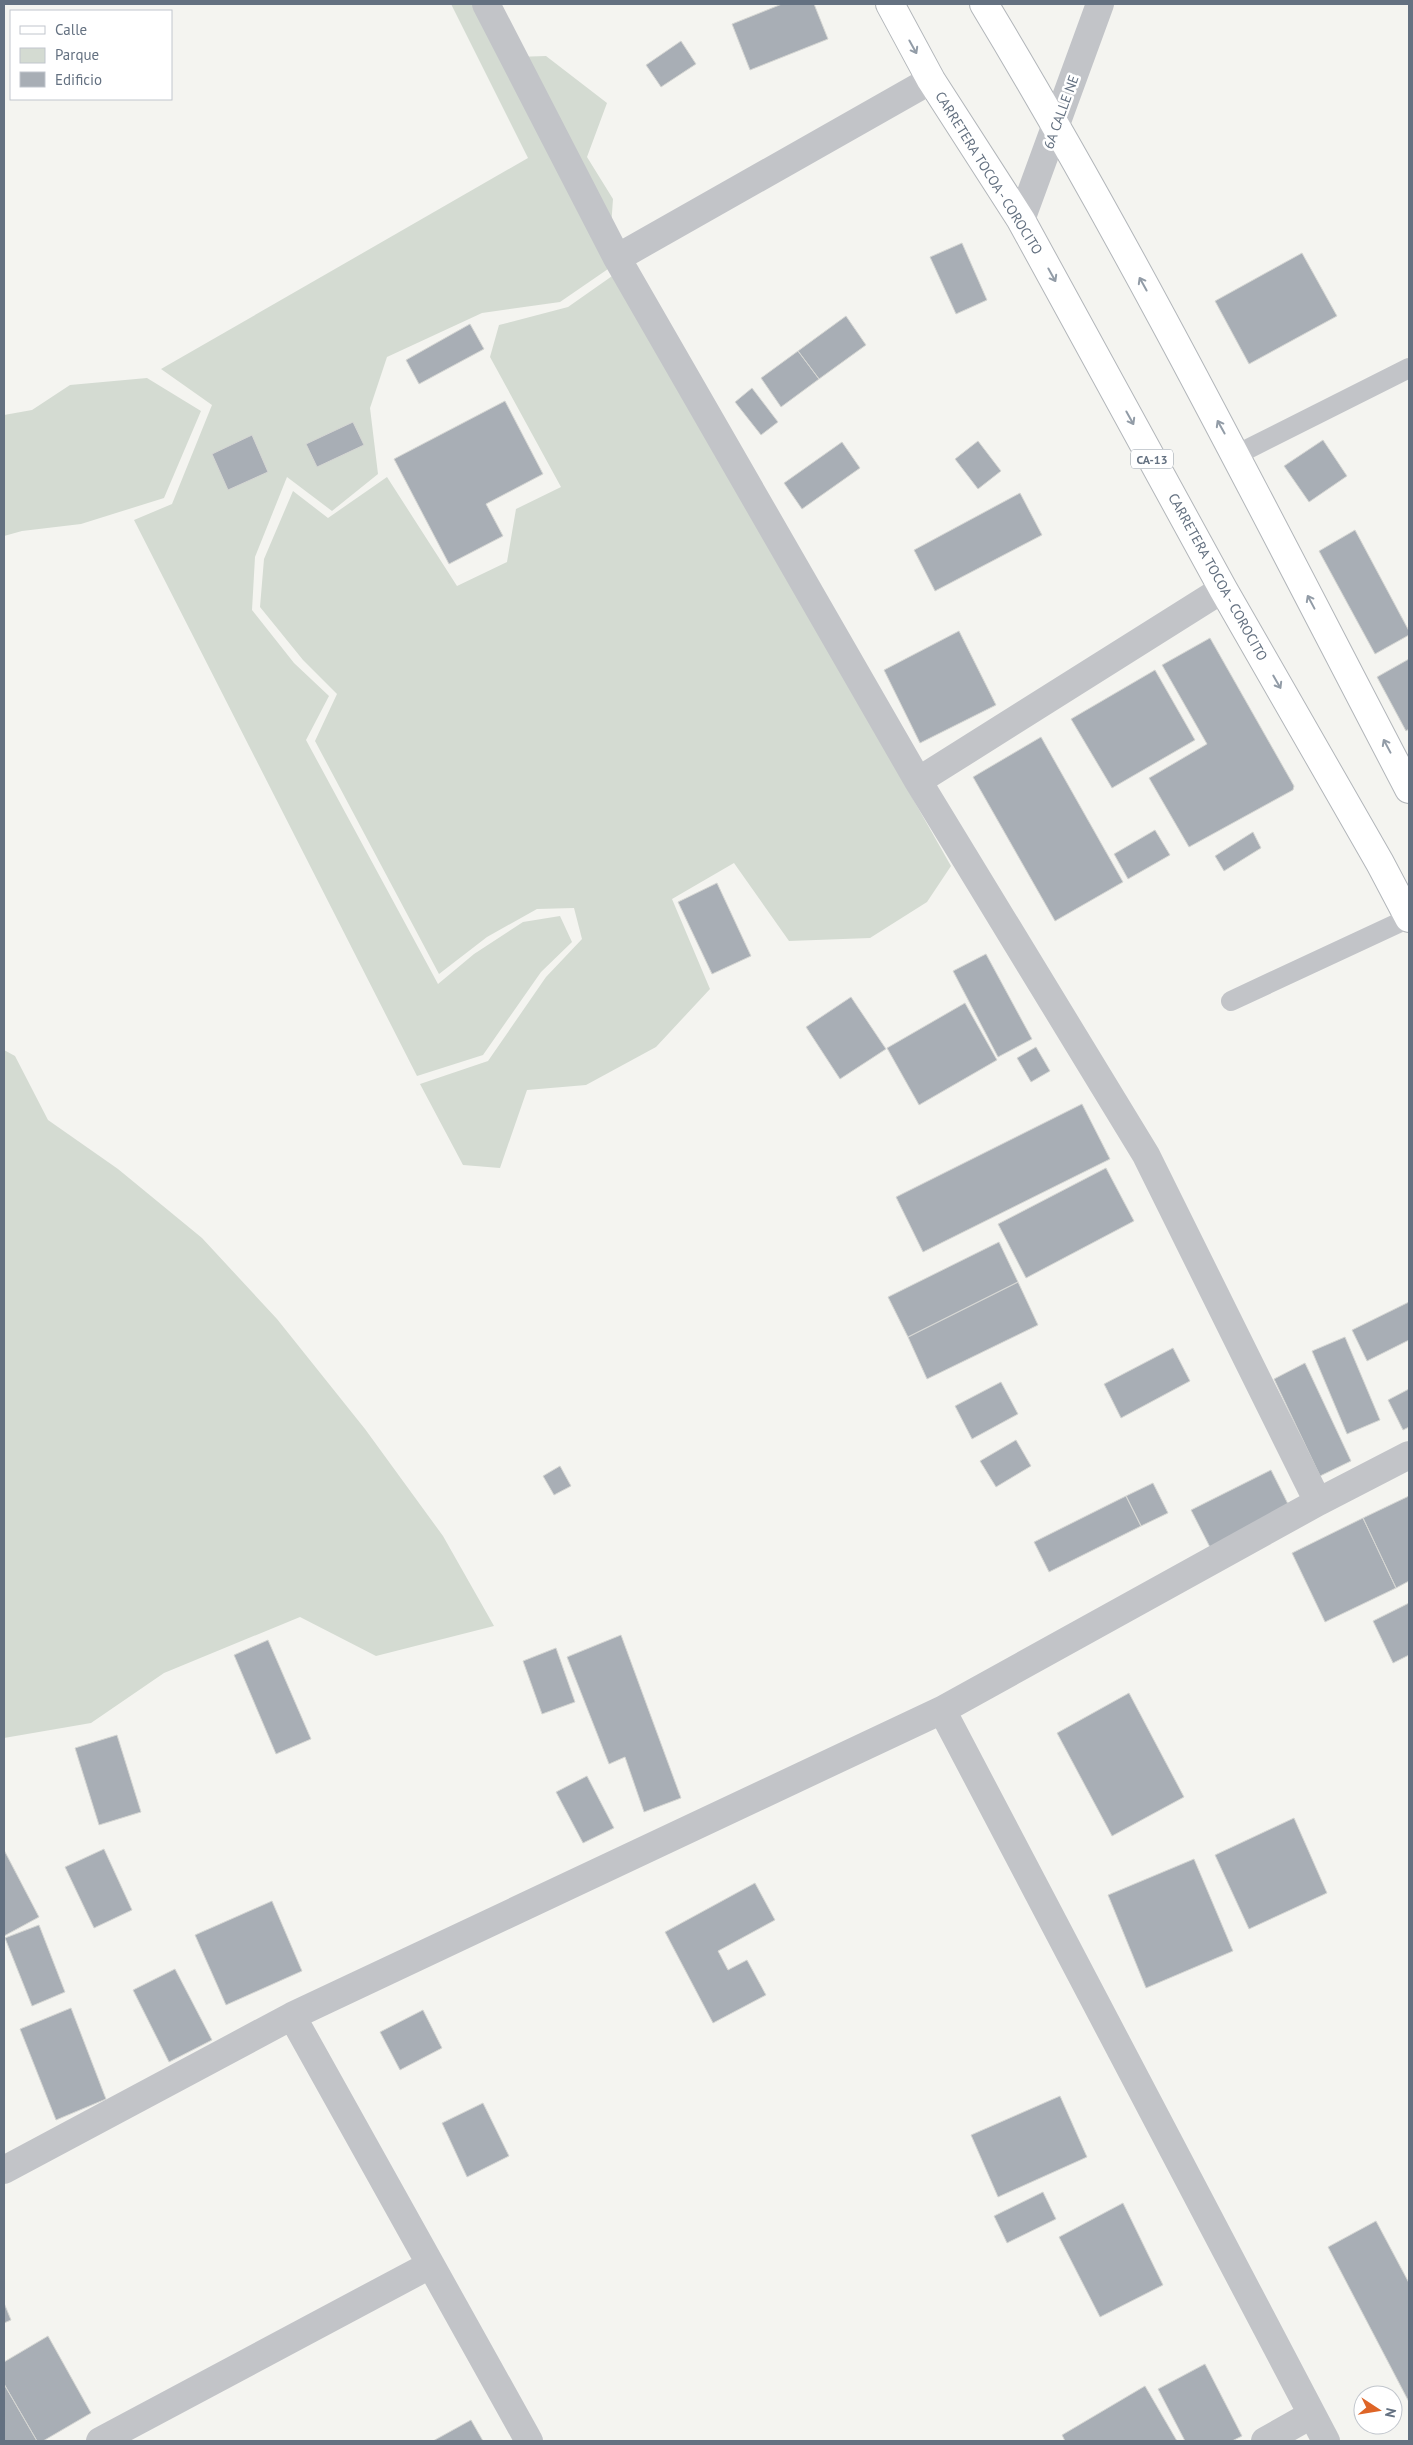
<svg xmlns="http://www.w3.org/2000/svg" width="1413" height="2445" font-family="'PT Sans',sans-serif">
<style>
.green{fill:#d4dbd2}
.building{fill:#a8aeb5;stroke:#d5d6d3}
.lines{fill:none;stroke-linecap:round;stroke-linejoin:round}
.primary-casing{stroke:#b2b6ba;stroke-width:30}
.service{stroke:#c2c4c8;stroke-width:20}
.minor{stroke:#c2c4c8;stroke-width:28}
.primary{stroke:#fff;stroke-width:28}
.oneway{stroke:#929ca7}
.labels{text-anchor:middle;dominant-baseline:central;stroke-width:5;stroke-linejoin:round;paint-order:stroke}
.shield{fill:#fff;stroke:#929ca7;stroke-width:1}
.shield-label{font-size:12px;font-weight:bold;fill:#647181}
.street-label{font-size:14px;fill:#647181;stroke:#fff}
</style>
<rect width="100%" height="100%" fill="#f4f4f0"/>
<path class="green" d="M451,4H489L515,57L546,56L607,103L587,157L613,199L608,269L560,302L482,313L387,357L370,408L378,474L332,511L287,477L255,557L252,610L294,663L329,696L306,740L438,984L474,954L523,922L560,916L572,942L541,972L483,1055L417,1076L134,520L172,504L212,405L161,369L528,158Z
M615,274L951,866L927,902L870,938L789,941L734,863L672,899L710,989L656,1047L586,1085L527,1090L500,1168L463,1165L420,1084L488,1061L546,977L582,939L574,908L537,909L487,937L439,974L315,741L337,694L303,660L260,607L264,559L293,491L328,518L387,477L457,586L507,562L516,509L561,487L490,357L499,325L568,307Z
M147,378L201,411L164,498L81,524L22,531L4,536V415L32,410L70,385Z
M4,1050L15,1056L48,1120L118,1169L202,1238L277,1319L365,1429L443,1536L494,1626L376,1656L300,1617L164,1673L91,1723L4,1738Z"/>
<path class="building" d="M782,4H814L828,39L750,70L732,24Z
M681,41L696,64L661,87L646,65Z
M962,243L987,300L956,314L930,257Z
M1302,253L1337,316L1249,364L1215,301Z
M846,316L866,345L819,379L798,351Z
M470,324L484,349L419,384L406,360Z
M798,351L819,379L781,407L761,378Z
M752,388L778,422L761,435L735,402Z
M505,401L543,474L486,504L503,536L449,564L394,459Z
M353,422L364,445L317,467L306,444Z
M252,435L268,472L228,490L212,454Z
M1323,440L1347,476L1309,502L1284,466Z
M978,441L1001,471L978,489L955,459Z
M842,442L860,468L802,509L784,483Z
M1020,493L1042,535L935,591L914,550Z
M1355,530L1409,631V635L1375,654L1319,551Z
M959,631L996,705L920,743L884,670Z
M1210,638L1294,786L1293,790L1189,847L1149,778L1207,744L1162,665Z
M1409,659V729L1406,731L1377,677Z
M1155,670L1195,740L1112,788L1071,719Z
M1041,737L1123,882L1055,921L973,777Z
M1155,830L1170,855L1128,879L1114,854Z
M1253,832L1261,848L1224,871L1215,856Z
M717,883L751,956L712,974L678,902Z
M986,954L1032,1039L998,1057L953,971Z
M851,997L886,1049L840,1079L806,1027Z
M965,1003L997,1060L919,1105L887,1048Z
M1036,1047L1050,1071L1031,1082L1017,1058Z
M1082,1104L1110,1159L923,1252L896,1197Z
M1106,1168L1134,1221L1026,1278L998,1224Z
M999,1242L1018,1282L908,1337L888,1297Z
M1018,1282L1038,1325L927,1379L908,1337Z
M1409,1302V1340L1367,1361L1352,1330Z
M1345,1337L1380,1420L1347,1434L1312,1351Z
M1173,1348L1190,1381L1121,1418L1104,1384Z
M1305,1363L1351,1461L1320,1476L1274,1379Z
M1001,1382L1018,1414L972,1439L955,1406Z
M1409,1389V1427L1403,1430L1388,1400Z
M1016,1440L1031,1466L996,1487L980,1461Z
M560,1466L571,1486L554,1495L543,1476Z
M1271,1470L1293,1514L1213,1553L1191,1510Z
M1153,1483L1168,1513L1141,1526L1126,1496Z
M1126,1496L1141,1526L1049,1572L1034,1542Z
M1409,1496V1581L1396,1588L1363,1518Z
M1363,1518L1396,1588L1325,1622L1292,1553Z
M1409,1603V1655L1393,1663L1373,1621Z
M621,1635L681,1798L644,1812L625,1757L609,1764L567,1657Z
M268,1640L311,1739L276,1754L234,1655Z
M556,1648L575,1702L542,1714L523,1661Z
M1129,1693L1184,1797L1112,1836L1057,1733Z
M117,1735L141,1812L99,1825L75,1748Z
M587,1776L614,1828L583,1843L556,1792Z
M1294,1818L1327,1893L1249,1929L1215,1855Z
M104,1849L132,1910L94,1928L65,1867Z
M4,1850L39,1917L4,1936Z
M1194,1859L1233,1951L1146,1988L1108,1895Z
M755,1883L775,1920L718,1951L728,1970L747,1960L766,1995L713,2023L665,1932Z
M272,1901L302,1971L226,2005L195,1935Z
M39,1925L65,1992L32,2006L5,1938Z
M175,1969L212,2040L169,2062L133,1990Z
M71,2008L106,2099L56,2120L20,2029Z
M423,2010L442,2048L400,2070L380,2032Z
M1060,2096L1087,2157L998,2197L971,2135Z
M483,2103L509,2156L467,2177L442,2123Z
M1043,2192L1056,2219L1007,2243L994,2216Z
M1123,2203L1163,2285L1100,2317L1059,2237Z
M1376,2221L1409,2283V2402L1328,2247Z
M4,2303L11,2320L4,2323Z
M48,2336L91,2413L43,2441H37L4,2384V2362Z
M1205,2364L1242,2436L1232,2441H1185L1158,2389Z
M4,2384L37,2441H4Z
M1145,2386L1177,2441H1065L1062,2435Z
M471,2420L483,2441H433Z"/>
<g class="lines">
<g class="primary-casing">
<path id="primary" d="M890,4L931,80L1021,220L1223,589L1380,863L1409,918
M984,4C1138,259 1271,525 1409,789"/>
</g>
<path class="service" d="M1236,455L1409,368
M1231,1001L1409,918"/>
<path class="minor" d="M486,4L617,258L918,781L1146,1155L1318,1502
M1021,220L1100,4
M617,258L931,80
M918,781L1223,589
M942,1710L1326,2441
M292,2016L529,2441
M4,2170L292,2016L942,1710L1318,1502L1409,1455
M100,2441L430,2265
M1265,2441L1311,2415"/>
<use href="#primary" class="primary"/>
</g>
<defs><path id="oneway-shaft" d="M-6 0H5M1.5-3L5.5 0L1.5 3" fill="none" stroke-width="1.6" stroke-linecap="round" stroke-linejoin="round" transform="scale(1.25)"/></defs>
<g class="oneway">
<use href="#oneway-shaft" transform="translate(913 47) rotate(61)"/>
<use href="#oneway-shaft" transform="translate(1052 275) rotate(61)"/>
<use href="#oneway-shaft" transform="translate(1143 284) rotate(-119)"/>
<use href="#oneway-shaft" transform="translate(1130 418) rotate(61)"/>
<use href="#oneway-shaft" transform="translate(1221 427) rotate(-119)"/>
<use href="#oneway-shaft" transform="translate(1311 602) rotate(-118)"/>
<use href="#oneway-shaft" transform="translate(1277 682) rotate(60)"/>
<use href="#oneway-shaft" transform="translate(1387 746) rotate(-118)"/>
</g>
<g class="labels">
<rect class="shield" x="1131" y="449.5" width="42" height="19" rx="4"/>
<g class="shield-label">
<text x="1152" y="459">CA-13</text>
</g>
<g class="street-label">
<text transform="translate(1061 112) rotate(-70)">6A CALLE NE</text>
<text transform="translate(989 173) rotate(58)">CARRETERA TOCOA - COROCITO</text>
<text transform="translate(1218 577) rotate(61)">CARRETERA TOCOA - COROCITO</text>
</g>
</g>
<rect width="1413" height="2445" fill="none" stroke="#647181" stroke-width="10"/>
<rect x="10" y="10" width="162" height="90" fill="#ffffff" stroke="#c1c6cd"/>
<rect x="20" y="26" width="25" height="8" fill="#ffffff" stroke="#c1c6cd"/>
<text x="55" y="35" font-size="15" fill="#647181">Calle</text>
<rect x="20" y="48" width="25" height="15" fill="#d4dbd2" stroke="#c1c6cd"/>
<text x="55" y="60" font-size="15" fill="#647181">Parque</text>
<rect x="20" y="72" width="25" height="15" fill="#a8aeb5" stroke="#c1c6cd"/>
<text x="55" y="85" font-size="15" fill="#647181">Edificio</text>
<g transform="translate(1378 2410) rotate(102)"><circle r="24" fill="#ffffff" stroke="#c1c6cd"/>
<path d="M0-4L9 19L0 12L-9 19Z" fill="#de6527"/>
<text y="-8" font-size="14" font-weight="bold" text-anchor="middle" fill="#647181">N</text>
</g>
</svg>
